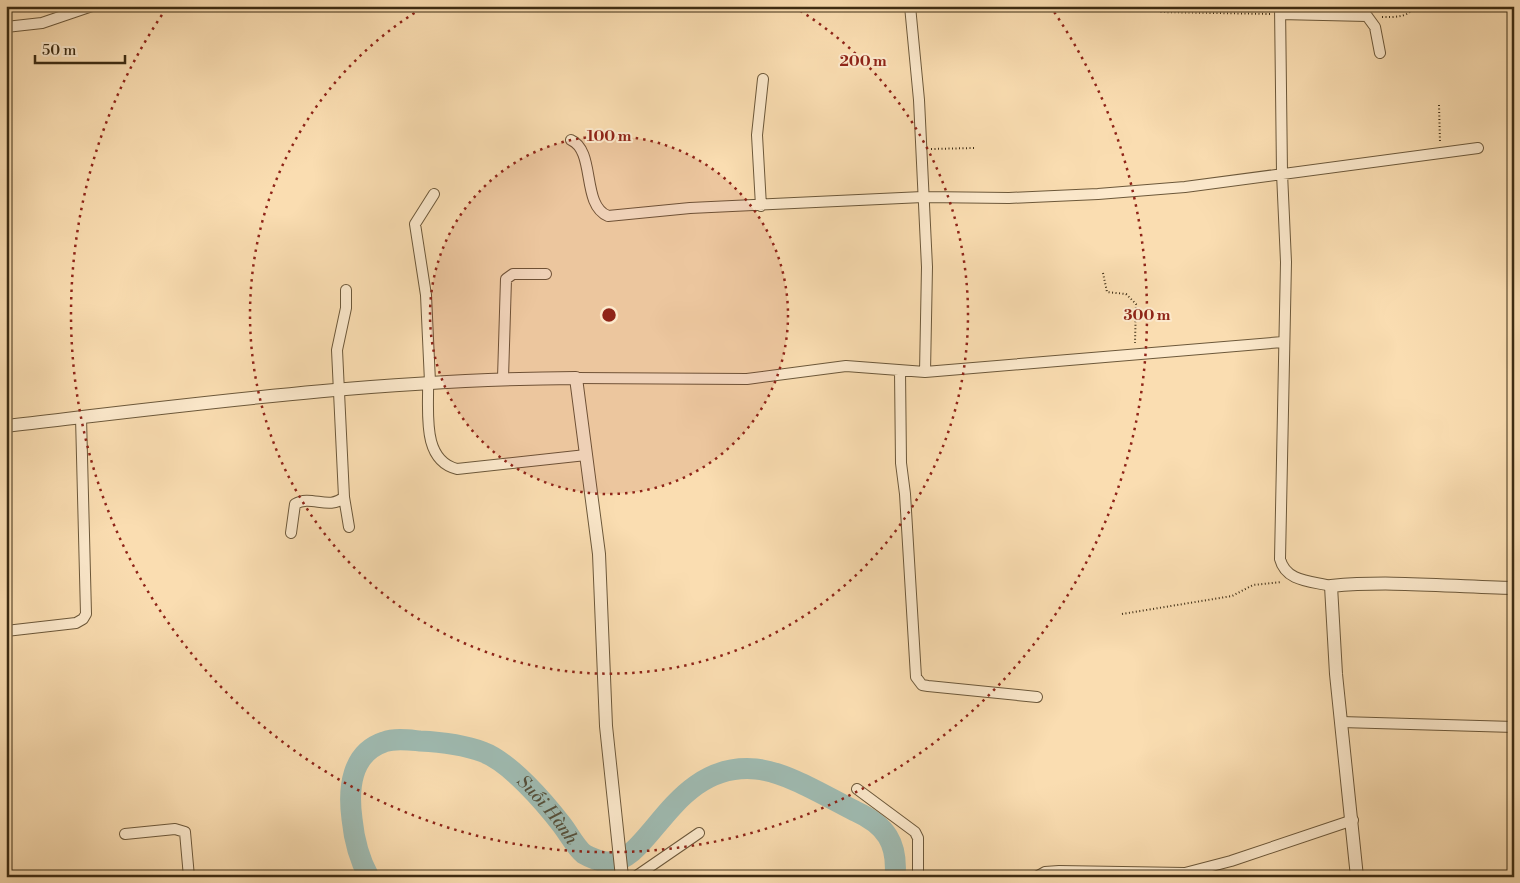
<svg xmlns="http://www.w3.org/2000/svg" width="1520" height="883" font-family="'Libre Bodoni',serif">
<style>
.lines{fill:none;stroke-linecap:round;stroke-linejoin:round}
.river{stroke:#9fbbb2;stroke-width:21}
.minor-casing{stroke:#6c583a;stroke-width:12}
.tertiary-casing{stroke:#6c583a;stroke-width:14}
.path{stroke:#3d2c13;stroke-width:2;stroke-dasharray:1 2.5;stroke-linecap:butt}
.minor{stroke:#fce9cc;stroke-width:10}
.tertiary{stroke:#fce9cc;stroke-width:12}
.ring{fill:none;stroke:#8f2418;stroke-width:2.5;stroke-dasharray:2.5 5}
.labels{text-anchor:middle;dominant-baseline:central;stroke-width:4;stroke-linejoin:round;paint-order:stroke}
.water-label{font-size:18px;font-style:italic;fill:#56503b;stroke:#fce9cc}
.centre{fill:#8f2418;stroke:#fce9cc;stroke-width:2.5}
.ring-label{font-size:15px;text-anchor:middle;font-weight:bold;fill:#8f2418;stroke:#fce9cc;stroke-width:4;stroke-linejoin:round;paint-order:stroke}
</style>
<rect width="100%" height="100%" fill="#faddb1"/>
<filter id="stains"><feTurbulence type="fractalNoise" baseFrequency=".004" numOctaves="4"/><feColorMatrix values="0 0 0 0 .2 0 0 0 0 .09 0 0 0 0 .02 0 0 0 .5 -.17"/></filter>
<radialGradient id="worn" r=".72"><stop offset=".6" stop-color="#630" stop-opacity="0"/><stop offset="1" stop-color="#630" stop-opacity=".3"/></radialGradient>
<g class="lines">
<path class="river" id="s1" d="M369,877C359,859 354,839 352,819C348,789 351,753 384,742C395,738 409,740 420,741C441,742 464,745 483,752C510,762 545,803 562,825C569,834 576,848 584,854C589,857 601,862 607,862C650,865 672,761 756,769C787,772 827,797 855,811C886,825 898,843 895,877"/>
<g class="minor-casing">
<path id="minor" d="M910,6L919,100L927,267L925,372
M1280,6L1282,173L1286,262L1280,559C1286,582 1311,581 1331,586
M1280,14L1367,16L1375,27L1380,53
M6,27L42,23L92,6
M571,140C596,151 581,205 608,216L690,208L923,197L1009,198L1098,194L1185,187L1478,148
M761,206L757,135L763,79
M346,290V308L337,350L344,497L349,527
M900,371L901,463L905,494L916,677L922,685L928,686L1037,697
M503,378L506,279L513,274H546
M576,378L747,379L846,366L925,372L1283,342
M428,382C429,411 421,460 457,469L586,455
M430,382L426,295L415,224L434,194
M291,533L295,504C311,494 329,511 344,497
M6,631L76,623L83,619L86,614L81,417
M1341,722L1514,727
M857,789L915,832L918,838V877
M125,834L175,829L185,832L189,877
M635,877L699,833
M1036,877L1045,872L1059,871L1185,873L1231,861L1353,820"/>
</g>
<g class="tertiary-casing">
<path id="tertiary" d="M6,426C195,404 385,379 576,378L599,554L606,726L622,877
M1357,877L1336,674L1331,586C1393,580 1452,587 1514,588"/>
</g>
<path class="path" d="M1152,6L1160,12L1270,14
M1382,17C1395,17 1408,18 1415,6
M1439,105L1440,142
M931,149L975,148
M1103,273L1107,292L1126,294L1136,304L1135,343
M1122,614L1232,596L1253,585L1282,582"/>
<use href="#minor" class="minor"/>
<use href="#tertiary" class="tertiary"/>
</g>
<circle cx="609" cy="315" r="179" fill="#8f2418" fill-opacity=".12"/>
<g class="ring">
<circle cx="609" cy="315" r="179"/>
<path d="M794 7A359 359 0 1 1 424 7"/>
<path d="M1050 6A538 538 0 1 1 168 6"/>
</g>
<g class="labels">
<g class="water-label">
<text stroke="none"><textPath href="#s1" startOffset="340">Suối Hành</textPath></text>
</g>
</g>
<circle cx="609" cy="315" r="8" class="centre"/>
<g class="ring-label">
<text x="863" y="66">200 m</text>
<text x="609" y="141">100 m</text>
<text x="1147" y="320">300 m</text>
</g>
<rect width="1520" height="883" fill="none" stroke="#faddb1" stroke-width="25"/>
<rect x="8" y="8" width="1505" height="868" fill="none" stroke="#3d2c13" stroke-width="2.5"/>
<rect x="12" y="12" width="1495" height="858" fill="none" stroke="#3d2c13"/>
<path d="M35 55v8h90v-8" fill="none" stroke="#3d2c13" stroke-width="2.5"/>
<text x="42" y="55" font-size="15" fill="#3d2c13" stroke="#fce9cc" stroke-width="4" paint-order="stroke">50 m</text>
<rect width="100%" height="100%" filter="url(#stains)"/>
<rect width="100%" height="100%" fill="url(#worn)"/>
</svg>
